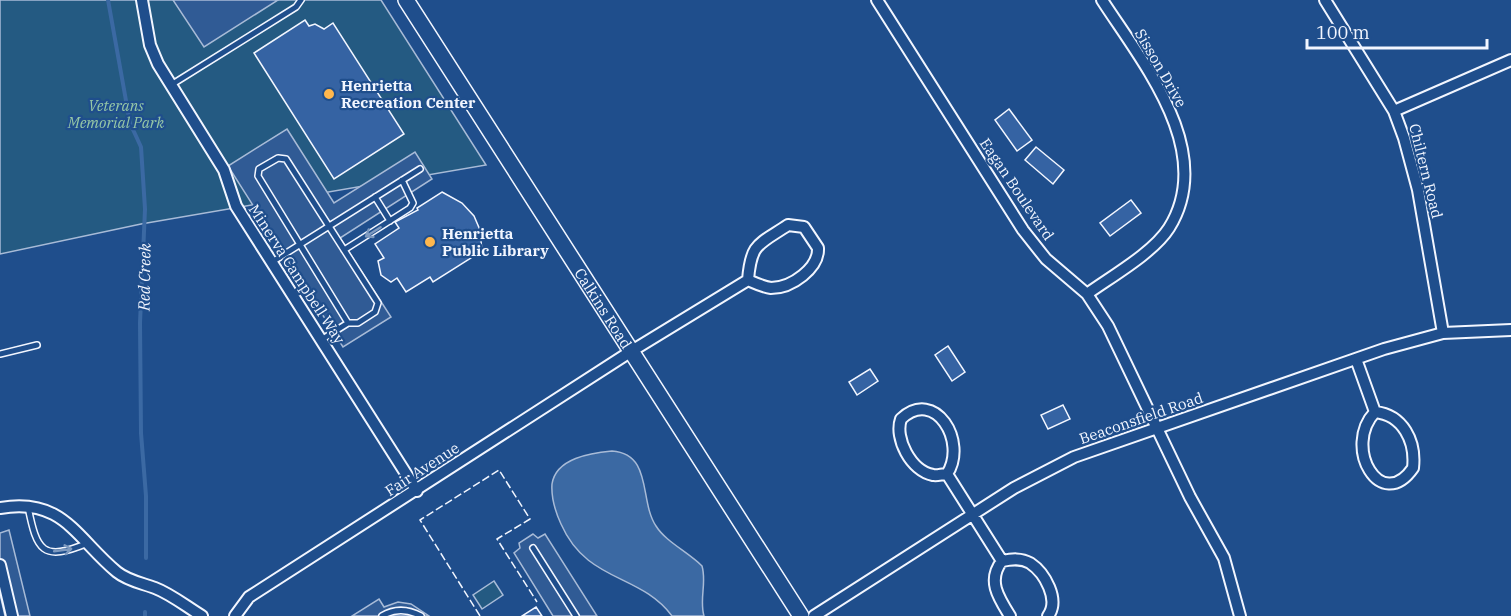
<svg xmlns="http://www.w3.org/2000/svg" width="1511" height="616" font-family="'IBM Plex Serif',serif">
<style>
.green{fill:#245a82;stroke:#a8bbd7;stroke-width:1.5}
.parking{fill:#305b95;stroke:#a8bbd7;stroke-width:1.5}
.water{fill:#3b69a3;stroke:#a8bbd7;stroke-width:1.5}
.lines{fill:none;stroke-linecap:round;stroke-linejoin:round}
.stream{stroke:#3b69a3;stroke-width:4}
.building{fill:#3563a3;stroke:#f2f6ff;stroke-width:1.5}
.lane-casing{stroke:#f2f6ff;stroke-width:8}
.street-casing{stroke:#f2f6ff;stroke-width:14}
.secondary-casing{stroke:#f2f6ff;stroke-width:18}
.lane{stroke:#1f4e8c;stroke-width:5}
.street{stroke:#1f4e8c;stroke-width:10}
.secondary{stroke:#1f4e8c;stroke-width:15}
.fence{stroke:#f2f6ff;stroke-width:1.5;stroke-dasharray:8 3;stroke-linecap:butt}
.oneway{stroke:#7e9ac0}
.poi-dot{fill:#ffb74d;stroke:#1f4e8c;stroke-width:2}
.labels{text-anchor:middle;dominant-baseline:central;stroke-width:4.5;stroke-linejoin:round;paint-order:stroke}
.street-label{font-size:15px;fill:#f2f6ff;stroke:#1f4e8c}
.poi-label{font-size:15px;font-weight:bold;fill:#f2f6ff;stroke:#1f4e8c;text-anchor:start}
.park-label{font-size:15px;font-style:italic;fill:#97c8a6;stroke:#1f4e8c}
.water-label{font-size:16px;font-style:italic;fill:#f2f6ff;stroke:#1f4e8c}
</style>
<rect width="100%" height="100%" fill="#1f4e8c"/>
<path class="green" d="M0,0H381L486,165L141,224L0,254Z
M494,581L503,595L482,609L473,595Z"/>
<path class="parking" d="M173,0H278L204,47Z
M287,129L334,203L415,152L432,179L340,238L391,317L343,347L228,166Z
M9,530L30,616H5L0,594V533Z
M533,534L538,538L545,534L597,616H553L514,553L520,548L519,543Z
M379,599L384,607L398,602L411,604L429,616H352Z"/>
<path class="water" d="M612,451C653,454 639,501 656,526C666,542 688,552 702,566C707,583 699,599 704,616H672C640,573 587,583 561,524C555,511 551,499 552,484C556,458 591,453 612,451Z"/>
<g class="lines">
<path class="stream" d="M108,0L130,123L141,147L145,209L140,323L141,433L146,496V558
M145,616V612"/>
</g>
<path class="building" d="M305,20L309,26L315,24L324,29L333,23L404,134L334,179L254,53Z
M1009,109L1032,140L1017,151L995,120Z
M1036,147L1064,170L1053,184L1025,160Z
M442,192L462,203L474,216L480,230L482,251L433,282L430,277L406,292L397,278L391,282L381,275L378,261L384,258L375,244L399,228L395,222L418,210L417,208Z
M1131,200L1141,213L1110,236L1100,223Z
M948,346L965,372L952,381L935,355Z
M870,369L878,381L857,395L849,382Z
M1063,405L1070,419L1048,429L1041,415Z
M536,607L542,616H522Z"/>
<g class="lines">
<g class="lane-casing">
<path id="lane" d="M171,85L296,7L301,0
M278,158L286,159L378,303L375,312L358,323H348L258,176L259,169Z
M375,197L390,221
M344,250L410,208L413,203L402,180
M272,262L420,169
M321,340L348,323
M0,354L37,345
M28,507C37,551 42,562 88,543
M533,548L576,616
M382,616C395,608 408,609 421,616"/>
</g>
<g class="street-casing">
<path id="street" d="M142,0L150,45L158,64L224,170L236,206L417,491
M877,0L1023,230L1046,259L1087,294L1108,326L1190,497L1224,558L1240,616
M1325,0L1394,111L1404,138L1418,190L1443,333
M1394,111L1511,60
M1087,294C1112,276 1153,253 1169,228C1217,151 1142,62 1102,0
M1356,359L1375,412C1342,447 1381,514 1413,468C1416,441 1403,415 1375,412
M947,474C942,474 937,476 933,475C911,471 894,438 901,419C935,387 968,442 947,474L1002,561
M0,508C63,497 76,538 117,572C128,581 142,583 155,588C171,594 187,607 202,616
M0,565L12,616
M235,616L249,597L630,352L748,280C755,283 763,287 771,288C792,288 819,268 818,248L804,227L788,225C758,245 751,243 748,280
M814,616L1014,488L1074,457L1384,349L1443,333L1511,330
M1010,616C998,597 987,580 1002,561C1012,559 1021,558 1030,563C1045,573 1060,600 1048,616"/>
</g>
<g class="secondary-casing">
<g id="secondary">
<path id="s1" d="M406,0L801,616"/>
</g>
</g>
<use href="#lane" class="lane"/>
<use href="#street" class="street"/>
<use href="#secondary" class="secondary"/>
<path class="fence" d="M480,616L420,520L499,470L530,519L497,539L537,602"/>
</g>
<defs><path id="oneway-shaft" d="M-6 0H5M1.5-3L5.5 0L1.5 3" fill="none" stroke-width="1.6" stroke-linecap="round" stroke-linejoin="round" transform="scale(1.5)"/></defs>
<g class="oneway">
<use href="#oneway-shaft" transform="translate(373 232) rotate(148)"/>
<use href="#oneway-shaft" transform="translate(63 550) rotate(-8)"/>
</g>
<g class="poi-dot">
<circle cx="329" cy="94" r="6"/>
<circle cx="430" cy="242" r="6"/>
</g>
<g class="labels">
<g class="street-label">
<text transform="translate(1161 68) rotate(60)">Sisson Drive</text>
<text transform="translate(1426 171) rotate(76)">Chiltern Road</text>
<text transform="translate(1017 189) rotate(56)">Eagan Boulevard</text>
<text transform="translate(297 274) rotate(57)">Minerva Campbell Way</text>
<text stroke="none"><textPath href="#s1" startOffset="366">Calkins Road</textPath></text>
<text transform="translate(1141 418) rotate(-19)">Beaconsfield Road</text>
<text transform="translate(422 469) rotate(-33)">Fair Avenue</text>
</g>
<g class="poi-label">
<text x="341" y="85">Henrietta<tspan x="341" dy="17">Recreation Center</tspan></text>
<text x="442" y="233">Henrietta<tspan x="442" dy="17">Public Library</tspan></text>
</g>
<g class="park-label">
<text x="116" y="105">Veterans<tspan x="116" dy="17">Memorial Park</tspan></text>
</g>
<g class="water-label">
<text transform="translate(144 277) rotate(-89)">Red Creek</text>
</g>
</g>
<path d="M1307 39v9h180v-9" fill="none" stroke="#f2f6ff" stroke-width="3"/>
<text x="1316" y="39" font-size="18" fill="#f2f6ff" stroke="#1f4e8c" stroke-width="4.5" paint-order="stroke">100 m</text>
</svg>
